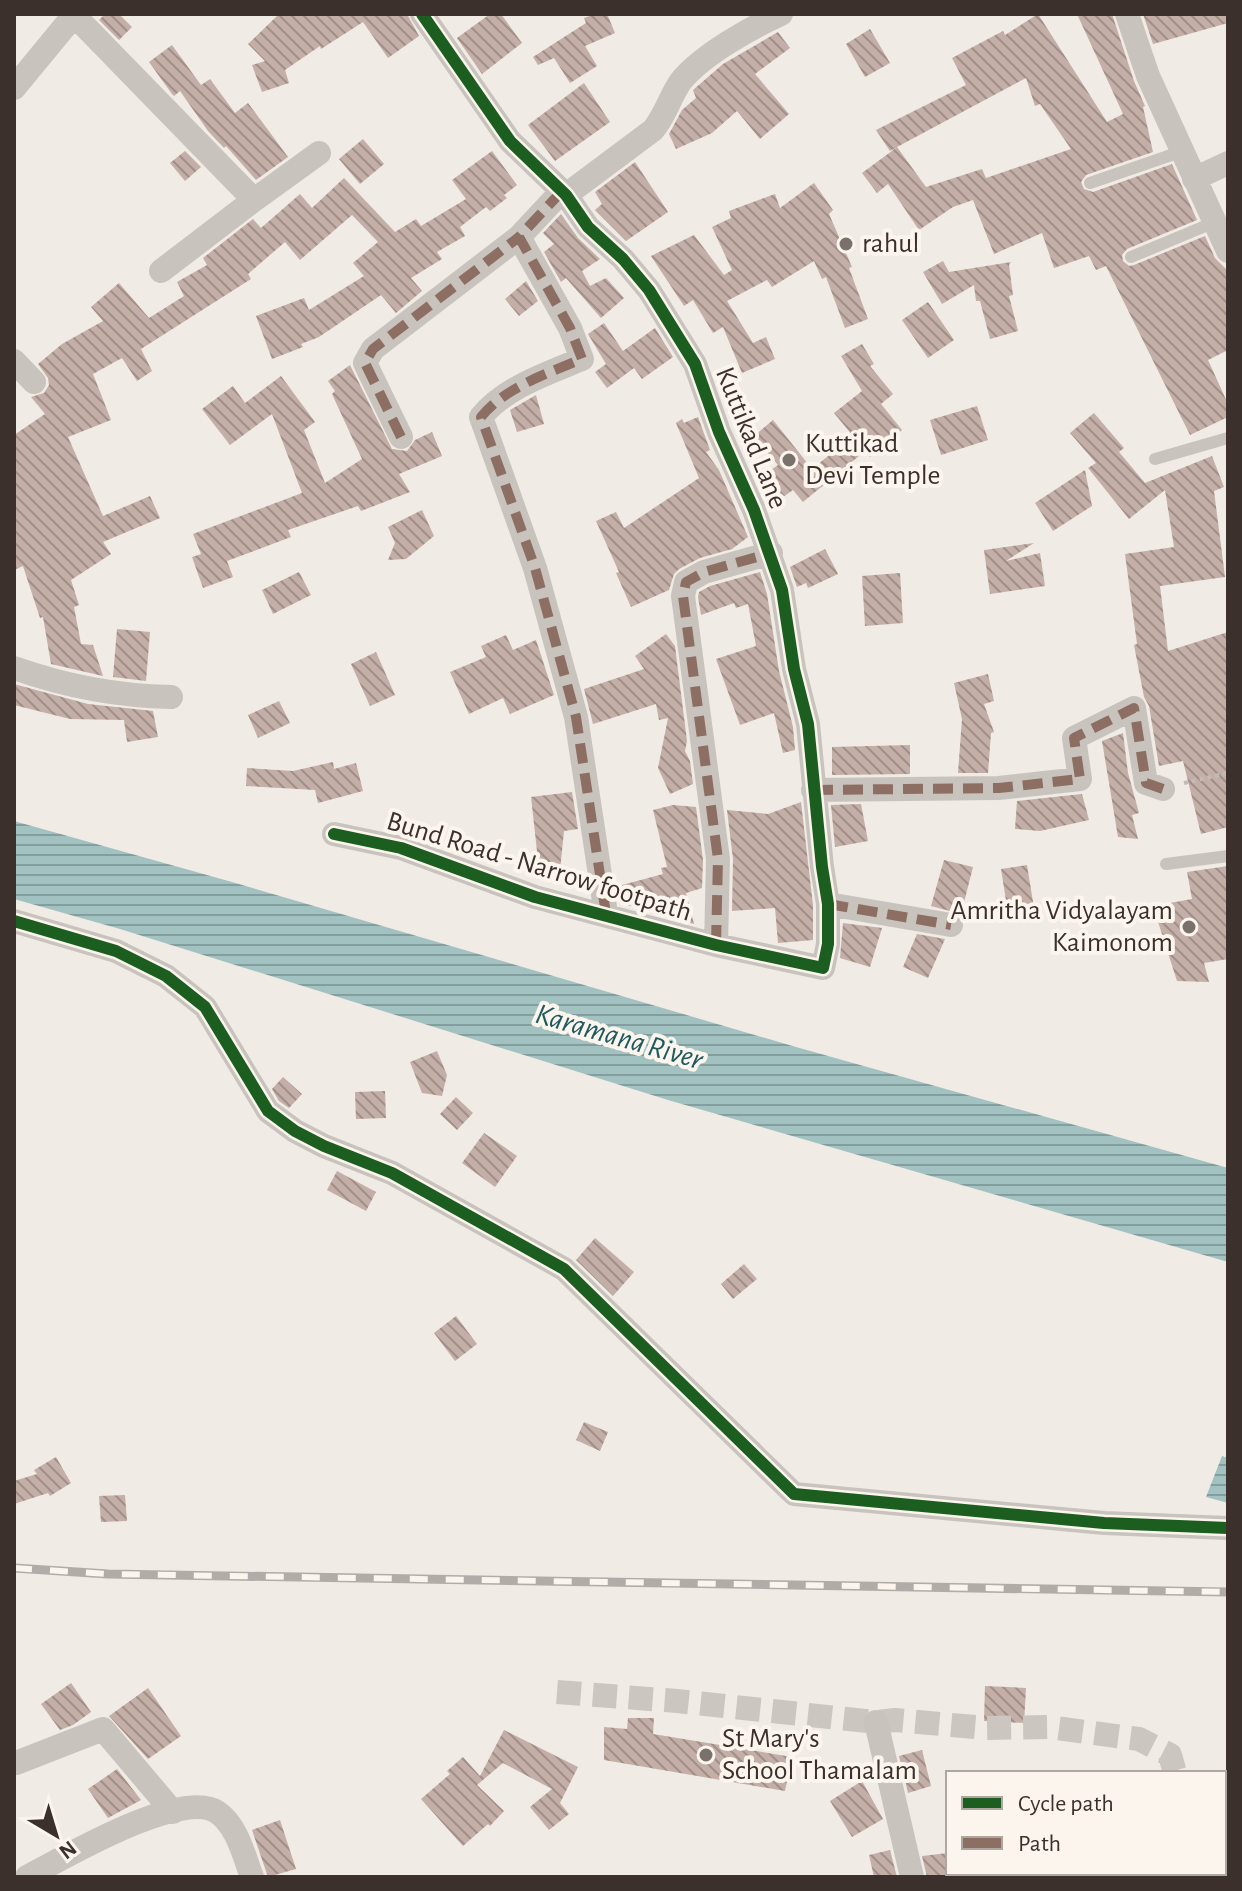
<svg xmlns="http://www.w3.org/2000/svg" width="1242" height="1891" font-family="'Alegreya Sans',sans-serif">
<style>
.water{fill:url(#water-rules)}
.building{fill:url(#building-back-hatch);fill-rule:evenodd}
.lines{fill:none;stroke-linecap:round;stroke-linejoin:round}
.minor-tunnel{stroke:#ccc6c0;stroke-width:24;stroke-dasharray:24 12;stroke-linecap:butt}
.path{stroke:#c2bbb6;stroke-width:4;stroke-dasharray:4 4;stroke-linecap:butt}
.service{stroke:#c9c3be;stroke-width:12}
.minor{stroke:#c9c3be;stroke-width:24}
.rail-casing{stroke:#b1aca8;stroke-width:9}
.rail{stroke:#fbf5ee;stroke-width:6;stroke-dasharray:18;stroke-linecap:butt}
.quiet{stroke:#8d6e63;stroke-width:10;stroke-dasharray:20 10;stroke-linecap:butt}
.cycleway-casing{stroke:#fbf5ee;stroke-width:17}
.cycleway{stroke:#1b5e20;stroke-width:12}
.poi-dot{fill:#7a716c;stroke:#fbf5ee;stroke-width:3}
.labels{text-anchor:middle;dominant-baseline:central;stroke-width:8;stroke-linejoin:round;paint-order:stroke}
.poi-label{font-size:28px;fill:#3b302b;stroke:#fbf5ee;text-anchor:start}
.street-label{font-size:28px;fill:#3b302b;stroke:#fbf5ee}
.water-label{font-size:30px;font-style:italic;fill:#1f5a5e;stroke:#fbf5ee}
</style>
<defs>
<pattern id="water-rules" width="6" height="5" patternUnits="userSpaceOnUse" patternTransform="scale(2)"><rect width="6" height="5" fill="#a1c2c1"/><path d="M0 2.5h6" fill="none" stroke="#849e9d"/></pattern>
<pattern id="building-back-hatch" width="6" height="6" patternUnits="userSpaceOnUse" patternTransform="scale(2)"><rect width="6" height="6" fill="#c3afa7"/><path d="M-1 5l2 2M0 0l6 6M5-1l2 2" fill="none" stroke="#a08f88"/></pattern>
</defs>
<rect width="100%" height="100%" fill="#f0ebe5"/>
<path class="water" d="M14,821L232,882L796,1047L1228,1168V1262L668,1100L120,929L14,899Z
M1222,1456L1228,1458V1503L1206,1497Z"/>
<path class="building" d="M105,14H119L132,27L119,40L99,20Z
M279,14H407L419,36L388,58L363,22L321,49L320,46L285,70L289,83L262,92L252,65L265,61L248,44Z
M490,14H501L522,43L482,74L457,38Z
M595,14H607L615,33L585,46L597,66L570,83L554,58L538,65L533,57L586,23L584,18Z
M1038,14L1107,122L1123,114L1077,14H1112L1134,81L1145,106L1143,107L1153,152L1086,175L1081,182L1084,189L1093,192L1172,164L1197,220L1127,249L1122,255L1123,261L1129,266L1134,265L1205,236L1215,258L1228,271V350L1208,360L1228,404V417L1190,435L1106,266L1096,270L1089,256L1054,268L1042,233L994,254L973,200L953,207L919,230L888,184L877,193L862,173L896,148L890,151L876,130L966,85L952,58L1003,31L1005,35ZM1026,78L1035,106L1040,104L1071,149L986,178L982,169L926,187L897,147Z
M1143,14H1228V23L1153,44Z
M870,29L890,63L865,77L846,44Z
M778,32L790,48L755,74L789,114L760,139L737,111L712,133L676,149L669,134L682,110L696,98L693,90L723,64Z
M172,45L201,85L210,79L235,113L248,103L288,157L256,180L226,146L224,148L208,131L180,91L174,96L172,94L149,62Z
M584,83L610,122L555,161L528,125Z
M363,139L384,164L360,184L339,159Z
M185,151L201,167L185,181L170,163Z
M492,151L517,185L504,195L507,198L490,211L486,207L460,227L465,236L437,252L442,259L411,278L422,291L396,313L381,295L319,337L301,344L303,347L272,359L256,316L304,298L309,310L364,276L353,263L378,242L352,215L300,260L285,242L248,274L251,279L141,349L152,371L137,381L122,358L93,374L111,420L68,437L103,516L150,496L160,518L103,542L111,554L71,580L79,605L74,607L81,644L93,645L103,676L51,664L43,617L40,618L23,566L14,570V435L45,414L31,397L44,393L49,385L48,378L38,364L62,344L103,321L91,307L119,283L149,318L184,296L177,282L207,265L203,258L253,219L261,228L300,194L312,208L344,178L395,232L416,219L421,226L466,199L452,180Z
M635,162L668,212L626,241L595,210L602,204L595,192Z
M814,183L833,210L829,214L852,267L849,268L868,319L845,328L826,277L822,279L814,261L772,287L767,280L727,301L753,343L766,337L775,359L742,373L723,327L713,333L693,300L684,306L651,256L694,235L724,275L732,270L712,227L731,218L729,211L775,194L780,208Z
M561,214L578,238L600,259L582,271L590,286L606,278L624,298L601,318L566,278L561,282L544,252L554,244L543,233Z
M943,261L949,272L1011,262L1009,265L1013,295L1009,296L1018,331L990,339L980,301H976L974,285L942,304L923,272Z
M526,281L538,301L519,316L505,299Z
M928,302L954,340L928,358L902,320Z
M604,323L623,351L655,328L673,357L642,379L634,368L607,388L595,372L606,364L588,334Z
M862,344L874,364L870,366L893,394L881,404L902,430L870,457L865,451L803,502L793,490L769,507L757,480L778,465L754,436L773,420L812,469L853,436L834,413L862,391L841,356Z
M350,365L392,449L407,451L415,440L432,432L442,456L399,474L410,492L361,511L358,506L288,530L291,537L227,561L233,577L203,588L192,557L201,554L193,534L302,493L272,414L230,445L202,409L233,386L245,403L281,376L315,422L304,430L325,483L362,459L332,394L335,391L328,381Z
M536,395L544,424L517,432L510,410Z
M977,406L988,440L941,455L930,420Z
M1094,413L1124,448L1119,452L1145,483L1212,456L1224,487L1214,491L1225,577L1160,586L1168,651L1228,632V827L1201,834L1183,761L1159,766L1149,706L1144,697L1134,645L1137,644L1125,554L1174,547L1165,490L1129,519L1088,468L1096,463L1070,433Z
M698,417L710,450L706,452L719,470L748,537L732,549L700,558L679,569L674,574L669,590L631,607L616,573L619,572L596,521L616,512L624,528L699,478L676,423L682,419L684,423Z
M1085,470L1092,506L1053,531L1035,503Z
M422,510L434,536L406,559L388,560L395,543L388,527Z
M1034,543L1006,561L1040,553L1045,586L990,594L984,550Z
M825,549L838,574L808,588L806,583L797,587L790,567Z
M299,572L311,595L273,614L262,590Z
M760,572L767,594L779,671L793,727L795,750L783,753L774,713L740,725L716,659L756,646L748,604L736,608L734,603L701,615L698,597L699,592L710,586Z
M900,573L903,623L865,626L862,576Z
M117,629L150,632L146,681L113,677Z
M666,634L675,646L687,741L685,751L690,761L693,784L670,794L658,768L668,718L659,720L656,704L593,724L584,689L644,669L635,656Z
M506,635L513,650L536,640L554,695L510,714L503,698L469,714L450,672L486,657L481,646Z
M376,652L395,695L370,706L351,664Z
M988,674L994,701L984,704L994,732L991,733L988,773H958L962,719L954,683Z
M14,684L88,704L153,711L158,737L127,742L124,720L70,719L14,705Z
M279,701L290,723L258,738L248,715Z
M1123,733L1128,773L1139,813L1132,815L1138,839L1118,837L1102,741Z
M910,745V774L832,775V747Z
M333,762L334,769L356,763L363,791L318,803L315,790L246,786L247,768L293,771Z
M572,792L578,829L564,831L559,880L535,879L537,851L531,797Z
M1082,794L1089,820L1040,831L1015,829L1017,801Z
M801,802L813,905V940L778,943L775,908L732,911L733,859L727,810L768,814Z
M861,804L868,841L835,847L831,805Z
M673,805L696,807L703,860L702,888L686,893L694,924L674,918L669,897L628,906L622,885L663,874L661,868L667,867L653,810Z
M944,860L973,867L961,914L931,906Z
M1027,865L1034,908L1008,913L1001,869Z
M1228,866V959L1204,963L1209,982L1177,981L1153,906L1192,899L1187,872Z
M843,923L882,928L870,967L840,958Z
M917,934L945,939L928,978L903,967Z
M437,1051L447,1075L442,1096L422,1093L410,1062Z
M283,1077L302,1094L289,1108L279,1101L272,1089Z
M385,1091L386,1118L356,1119L355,1092Z
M456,1097L473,1113L457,1130L440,1114Z
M484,1133L517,1156L495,1187L462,1163Z
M337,1171L376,1192L366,1211L327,1190Z
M595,1238L634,1272L613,1296L576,1260Z
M744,1264L757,1279L733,1299L721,1284Z
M456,1316L477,1344L455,1361L434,1333Z
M584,1422L608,1432L600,1451L576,1440Z
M56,1457L71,1483L50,1496L48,1493L14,1504V1481L37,1474L34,1470Z
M125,1495L127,1521L101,1522L99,1496Z
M71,1683L91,1712L73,1725L60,1730L41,1704Z
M985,1686L1026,1688L1024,1723L984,1721Z
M148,1688L181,1736L148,1759L109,1716Z
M628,1718H654L653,1734L792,1757L785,1791L604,1760V1727L627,1729Z
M504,1730L578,1767L560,1803L569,1814L549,1830L530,1807L552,1789L503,1763L477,1785L504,1811L490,1826L488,1824L463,1846L421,1799L450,1774L447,1771L463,1757L480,1776Z
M922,1750L931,1786L908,1793L899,1756Z
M117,1769L141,1800L108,1818L88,1789Z
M862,1781L883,1819L852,1837L830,1801Z
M280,1820L296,1869L268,1877L252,1830Z
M890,1850L897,1877H874L869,1855Z
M948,1853V1876L927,1877L922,1856Z"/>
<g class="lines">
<path class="minor-tunnel" d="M557,1692L677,1701L876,1722L895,1720L986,1728L1048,1727L1139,1739L1170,1755L1175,1773"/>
<path class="path" d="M1184,783L1228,773"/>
<path class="service" d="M1090,183L1183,151
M1131,257L1215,222
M1155,459L1228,438
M1166,864L1228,856"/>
<path class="minor" d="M1127,14L1148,76L1228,251
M74,15L254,200L161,271
M14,88L75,14
M1194,179L1228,163
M562,191L519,237L570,328L582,359C548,373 504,388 481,417L535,568L576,717L606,914
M566,195L653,130C666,115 670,96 681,81C703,54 751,28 781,14
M254,200L319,153
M14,361L34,382
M401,437L365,363L373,349L519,237
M14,668C65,686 117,696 171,697
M813,790L999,788L1080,779L1074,738L1134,708L1146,783L1163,789
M334,834L401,848L535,897L716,945L823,968L828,944V904L822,867L808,724L794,669L782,590L754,510L719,432L695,364L649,290L623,259L588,227L566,195L510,141L422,14
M828,904L951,925
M14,921L116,951L166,976L205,1007L268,1111L295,1131L324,1146L392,1173L564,1269L794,1494L1104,1523L1228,1528
M716,945L718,859L683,596L686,582L704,572L771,553
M876,1722L912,1877
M16,1763L103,1729L173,1812
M1224,1865L1228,1864
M1185,1874L1188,1873
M27,1877C62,1859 181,1788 217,1812C237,1825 244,1856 252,1877"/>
<g class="rail-casing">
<path id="rail" d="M14,1568L108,1574L1228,1592"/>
</g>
<use href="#rail" class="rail"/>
<path class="quiet" d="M562,191L519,237L570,328L582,359C548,373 504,388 481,417L535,568L576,717L606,914
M401,437L365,363L373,349L519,237
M813,790L999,788L1080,779L1074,738L1134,708L1146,783L1163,789
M828,904L951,925
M716,945L718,859L683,596L686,582L704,572L771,553"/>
<g class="cycleway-casing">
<path id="cycleway" d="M334,834L401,848L535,897L716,945L823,968L828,944V904L822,867L808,724L794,669L782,590L754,510L719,432L695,364L649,290L623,259L588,227L566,195L510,141L422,14
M14,921L116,951L166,976L205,1007L268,1111L295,1131L324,1146L392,1173L564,1269L794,1494L1104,1523L1228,1528"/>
</g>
<use href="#cycleway" class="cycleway"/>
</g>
<g class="poi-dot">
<circle cx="846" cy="244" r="8"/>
<circle cx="789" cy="460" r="8"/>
<circle cx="1189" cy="927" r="8"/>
<circle cx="706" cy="1755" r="8"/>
</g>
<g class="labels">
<g class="poi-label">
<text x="862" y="244">rahul</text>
<text x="805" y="444">Kuttikad<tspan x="805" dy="32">Devi Temple</tspan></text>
<text x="1173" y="911" text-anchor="end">Amritha Vidyalayam<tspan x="1173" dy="32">Kaimonom</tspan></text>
<text x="722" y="1739">St Mary's<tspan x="722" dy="32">School Thamalam</tspan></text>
</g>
<g class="street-label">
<text transform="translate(751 438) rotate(68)">Kuttikad Lane</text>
<text transform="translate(539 867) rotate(17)">Bund Road - Narrow footpath</text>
</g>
<g class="water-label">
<text transform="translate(619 1037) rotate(16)">Karamana River</text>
</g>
</g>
<rect width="1242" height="1891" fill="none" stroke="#3b302b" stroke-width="32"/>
<rect x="946" y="1771" width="280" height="104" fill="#fbf5ee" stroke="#aea6a0" stroke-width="2"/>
<rect x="962" y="1797" width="40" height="12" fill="#1b5e20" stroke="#aea6a0" stroke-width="2"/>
<text x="1018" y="1811" font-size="24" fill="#3b302b">Cycle path</text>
<rect x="962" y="1837" width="40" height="12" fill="#8d6e63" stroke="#aea6a0" stroke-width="2"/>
<text x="1018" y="1851" font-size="24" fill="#3b302b">Path</text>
<g transform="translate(56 1835) rotate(142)" stroke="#fbf5ee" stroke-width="6" paint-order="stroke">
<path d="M0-6L14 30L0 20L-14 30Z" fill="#3b302b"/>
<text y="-12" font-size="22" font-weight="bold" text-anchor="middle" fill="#3b302b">N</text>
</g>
</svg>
